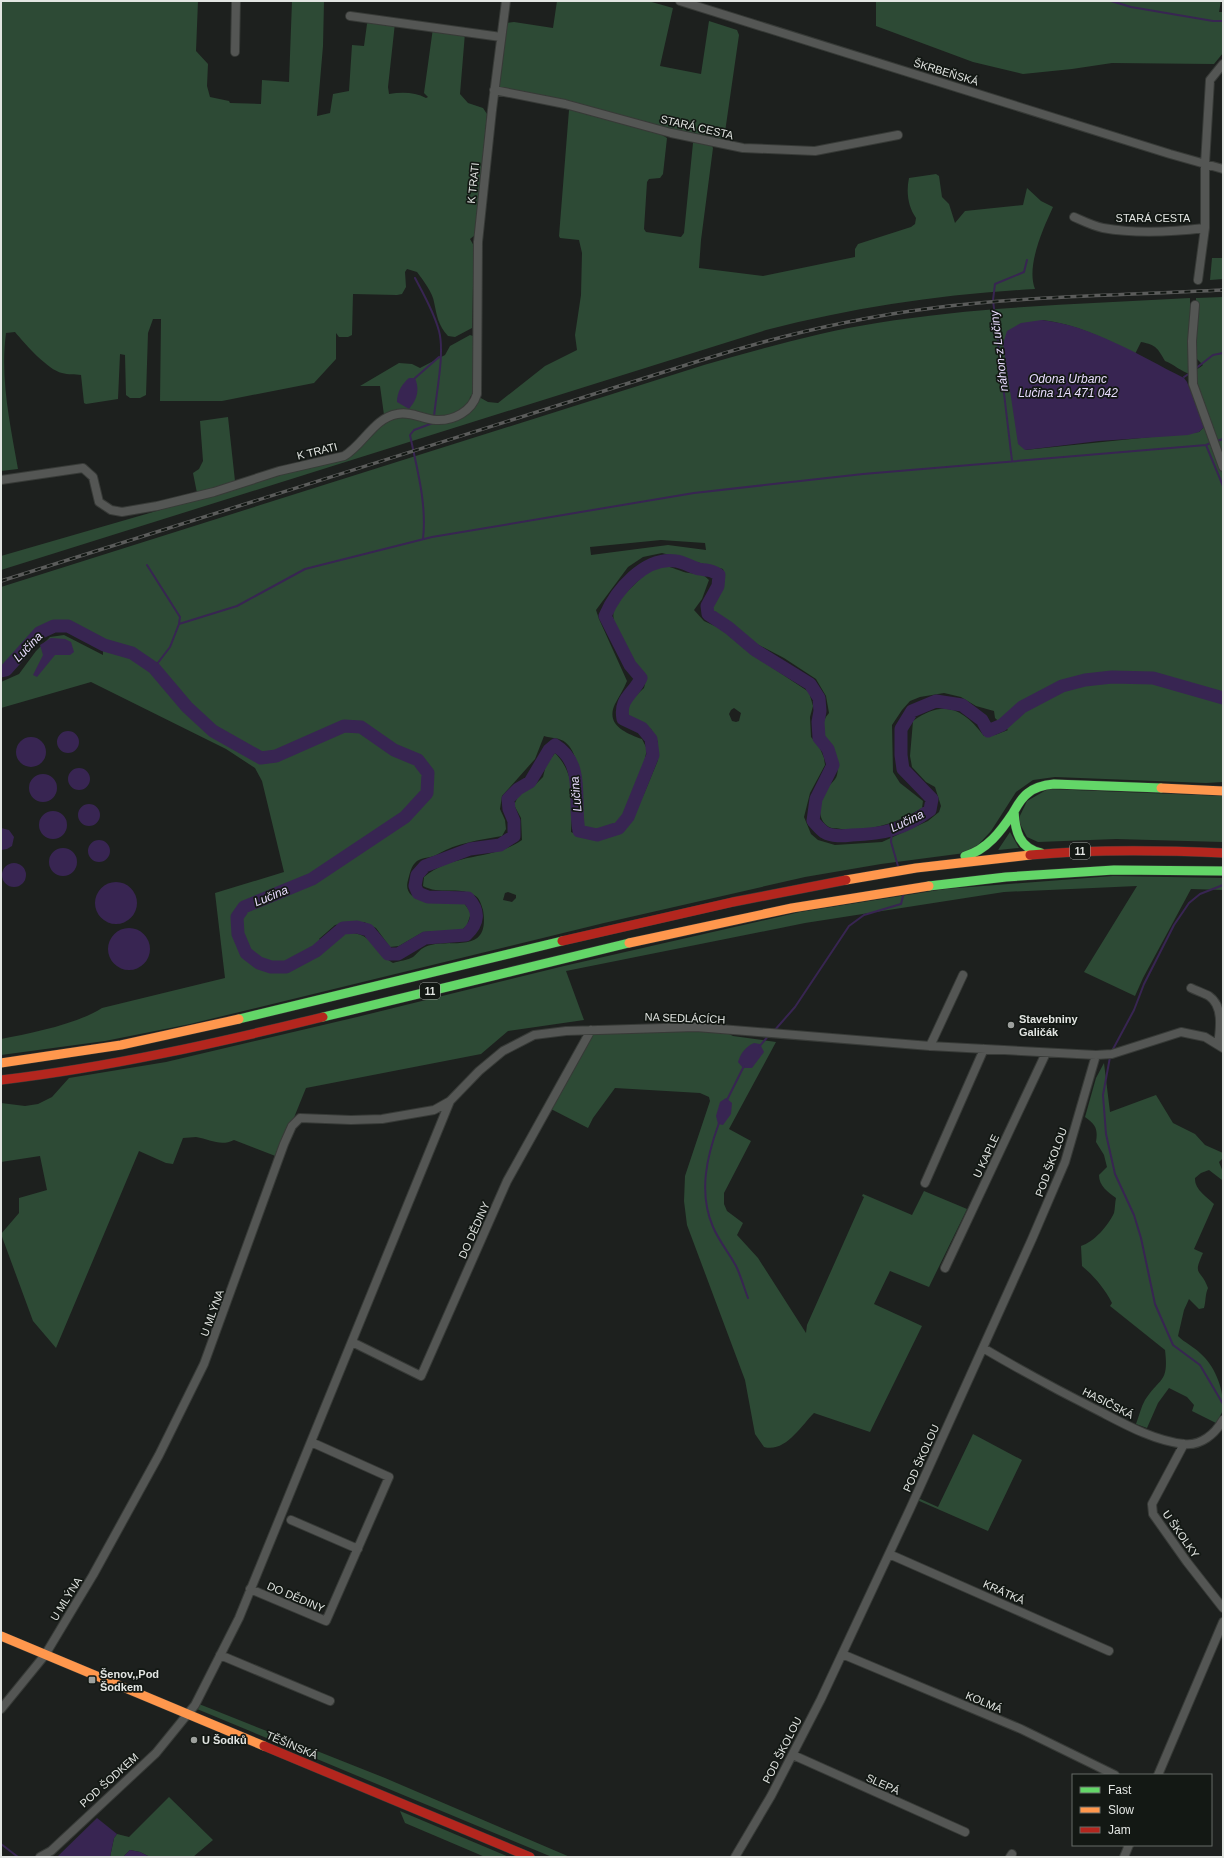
<svg xmlns="http://www.w3.org/2000/svg" width="1224" height="1858" font-family="Arial,sans-serif">
<style>
.green{fill:#2d4a35;fill-rule:evenodd}
.water{fill:#382552}
.lines{fill:none;stroke-linecap:round;stroke-linejoin:round}
.stream{stroke:#382552;stroke-width:2}
.river{stroke:#382552;stroke-width:13}
.street-casing{stroke:#373a37;stroke-width:10}
.fast-casing{stroke:#373a37;stroke-width:10}
.slow-casing{stroke:#373a37;stroke-width:10}
.jam-casing{stroke:#373a37;stroke-width:10}
.street{stroke:#545654;stroke-width:8}
.fast{stroke:#63d668;stroke-width:9}
.slow{stroke:#ff974d;stroke-width:9}
.jam{stroke:#b3261e;stroke-width:9}
.rail-casing{stroke:#5b5c5b;stroke-width:3.5}
.rail{stroke:#131814;stroke-width:2;stroke-dasharray:6;stroke-linecap:butt}
.poi-dot{fill:#9da09d;stroke:#131814;stroke-width:1.5}
.labels{text-anchor:middle;dominant-baseline:central;stroke-width:3.5;stroke-linejoin:round;paint-order:stroke}
.shield{fill:#131814;stroke:#a4a8a4;stroke-width:1}
.shield-label{font-size:10px;font-weight:bold;fill:#e2e5e2}
.street-label{font-size:11px;fill:#e2e5e2;stroke:#131814}
.poi-label{font-size:11px;font-weight:bold;fill:#e2e5e2;stroke:#131814;text-anchor:start}
.water-label{font-size:12px;font-style:italic;fill:#e9dcfe;stroke:#131814}
</style>
<rect width="100%" height="100%" fill="#1d201e"/>
<path class="green" d="M1,1H198L196,51L208,64L207,86L210,97L229,101L230,103L261,104L262,80L289,82L292,1H324L323,46L317,116L330,113L333,94L349,91L352,45L364,46L367,24L370,19L395,23L388,87L389,94C402,92 415,92 426,98L428,97L424,93L433,28L465,33L460,94L468,103L483,108L487,114L475,235L470,239L474,246L472,328L455,337L448,336C438,325 437,316 434,302C433,293 423,280 417,272L407,269L405,272L406,287L402,294L397,295L353,294L352,335L348,337H339L336,333V359L314,383L222,401H160L161,319H153L148,333L146,395L140,398H130L126,395L125,355L120,354L118,399L86,404L84,403L81,375C75,374 68,375 62,373C48,370 25,344 15,332L6,333C0,379 10,423 18,469L1,471Z
M557,1H648L673,8L660,66L701,74L709,21L737,30L739,35L724,139L723,141L498,87L506,23L514,22L553,28Z
M876,1H1221L1219,12H1223V53L1214,64L1112,63L1072,69L1023,74L973,62L876,26Z
M569,110H577L657,132L667,138L663,174L660,178L649,179L647,182L644,229L646,232L681,237L684,233L693,143L696,141L712,146L713,148L701,240L699,268L763,276L855,257V249L858,244L911,227L915,224L916,218C908,207 906,192 909,178L936,174L939,176L942,197L949,204L955,223L965,211L1023,205L1027,188L1041,201L1053,207C1043,229 1026,266 1035,289C944,294 855,307 766,330L1,570V556L160,510V507L280,473L342,459L391,418L401,416L446,422L479,397L488,402L498,403L545,366L577,350L575,335L581,295L582,253L579,240L560,238L559,236Z
M1212,258H1223V279L1210,280Z
M1223,297V461C1216,442 1194,391 1195,373C1195,369 1200,368 1203,365L1195,357L1196,298Z
M1190,298V374C1180,371 1175,365 1165,361C1158,349 1157,345 1141,342L1135,354C1104,338 1076,324 1042,320L1025,450L1199,432L1205,426L1223,474V782L1206,783L1055,777L1033,780L1016,792L991,831L978,845L965,853L881,864L805,877L604,923L190,1024L105,1041L1,1055V1039C32,1033 77,1024 102,1008L225,978L215,893L284,872L262,781L255,768L226,749L91,682L1,708V682L19,674L36,651L50,637L64,635L103,655V641C93,636 84,629 73,625C43,612 21,647 6,667L1,668V587L704,365C761,349 819,332 877,323C981,306 1086,304 1190,298ZM661,540L705,543L706,550L668,545L591,555L590,547ZM662,553L723,569C728,586 719,593 710,605L712,613L757,644L784,658L816,679L826,696L829,713C810,734 843,751 837,775C836,780 828,786 825,791C818,801 817,821 829,827C832,829 838,828 841,829C870,833 898,822 922,808L923,801L900,783L893,772L892,725L902,710L910,701L920,697L944,693L961,697L976,706L994,711L995,718L1008,730L995,735L984,736C963,708 943,699 913,721L910,756L912,767L926,782L935,787L941,806L939,812L928,821L895,836L882,842L835,845L818,840L811,834L804,817L810,793L825,765L824,758L819,746L811,737L810,717L813,706L809,692L747,651L721,629L704,621L694,610L702,599L709,580L701,573C697,573 693,574 689,573C680,572 672,566 663,566C652,567 642,577 635,584C628,591 619,598 615,607C606,625 635,666 646,680L644,688L627,704L626,716L651,729L658,742V760L644,794L629,822L615,834L600,839L582,837L571,832C572,803 577,775 555,753L546,765L543,777L533,787L520,792L514,805L521,818L522,840C492,861 454,852 424,877L423,886C439,895 458,886 474,895C480,898 481,904 483,910C491,958 447,936 425,947C420,949 417,954 413,957C408,960 399,961 393,963C370,950 377,935 347,932L327,948L319,939L335,925L350,922H364L376,928L390,947L399,946L423,932L462,930L467,925L471,913L464,903C449,903 400,907 408,880C410,873 411,866 417,861C423,857 432,858 438,854C457,843 479,840 502,836L506,829L505,820L500,809L502,796L535,759L544,736C550,738 561,738 565,742C584,757 581,804 583,827C597,831 607,827 620,821L644,763L647,749L642,739C626,733 605,725 615,704C619,696 624,689 627,681L599,619L596,610L628,567L643,557ZM734,708L741,713L739,721L736,722L732,721L729,714L731,710ZM508,892L516,895V898L512,902L503,900L505,893Z
M470,335L473,336V394L470,397L469,405L454,414L442,417L384,415L380,386H360L399,363L412,364L420,368L445,355L450,346Z
M228,417L235,481L197,493L193,473L199,469L203,461L200,421Z
M1048,789L1223,796V842L1116,839L1038,842L1027,837L1018,820L1027,801Z
M1010,832L1019,848L998,850Z
M1113,876L1223,878V890L1191,889L1143,978L1135,996L1084,972L1137,886L1004,892L805,923L566,971L584,1020L508,1031L481,1054L306,1088L278,1157L234,1140C220,1147 210,1139 196,1137C192,1137 187,1138 183,1138L173,1164L166,1163L139,1151L56,1348L33,1321L1,1234L19,1213V1198L47,1190L40,1156L1,1162V1103L25,1106L38,1104L52,1097L69,1078L166,1062L357,1017L564,966L800,912L945,889Z
M691,1030L725,1032L733,1036L776,1042L729,1129L751,1141L724,1193V1204L727,1211L743,1223L737,1235L758,1258L806,1333L807,1325L864,1197L862,1196L863,1194L912,1215L924,1191L967,1209L929,1287L890,1271L874,1304L922,1326L870,1432L814,1413C801,1426 785,1453 764,1447L755,1434L745,1380L687,1225L684,1201L685,1176L710,1101L709,1097L700,1093L615,1088L593,1118L588,1128L551,1109L593,1033Z
M1104,1063L1110,1112L1156,1095L1173,1123L1195,1134L1205,1145L1223,1153V1158L1219,1162L1223,1172L1222,1180L1209,1170L1201,1173L1195,1178C1194,1189 1207,1197 1214,1204L1194,1249L1203,1253C1192,1277 1201,1268 1208,1288C1205,1295 1206,1301 1204,1308L1199,1309L1189,1299L1184,1310L1178,1336C1185,1343 1193,1346 1200,1353C1215,1366 1224,1389 1223,1409C1222,1414 1218,1419 1216,1423L1192,1411L1194,1405L1187,1397L1169,1388L1158,1403L1147,1428L1136,1424C1139,1416 1141,1407 1145,1400C1160,1377 1169,1383 1165,1350L1110,1306L1112,1303C1105,1289 1094,1276 1082,1266L1081,1246C1094,1242 1108,1226 1114,1213C1115,1209 1115,1202 1116,1198C1108,1192 1099,1186 1099,1175L1107,1167L1104,1155L1096,1142C1098,1129 1096,1125 1085,1117L1096,1078Z
M973,1434L1022,1460L988,1531L917,1500L918,1498L938,1507Z
M199,1704L385,1778L570,1857H552L197,1709Z
M169,1797L213,1840L193,1857H150L140,1852L130,1850L123,1857H110L114,1838L117,1834L129,1837Z
M400,1811L509,1857H485L405,1823Z"/>
<path class="water" d="M1042,320C1093,326 1138,355 1184,378L1187,382L1205,426L1199,432L1188,435L1099,441L1025,450L1018,444L1003,344L1007,331L1021,323Z
M409,378H415C420,390 417,400 409,409L397,402C397,392 402,384 409,378Z
M51,638L65,639L71,642L74,652L70,655H55L37,677L33,675L43,655L40,645Z
M57 742a11 11 0 1 1 22 0a11 11 0 1 1-22 0Z
M16 752a15 15 0 1 1 30 0a15 15 0 1 1-30 0Z
M68 779a11 11 0 1 1 22 0a11 11 0 1 1-22 0Z
M29 788a14 14 0 1 1 28 0a14 14 0 1 1-28 0Z
M78 815a11 11 0 1 1 22 0a11 11 0 1 1-22 0Z
M39 825a14 14 0 1 1 28 0a14 14 0 1 1-28 0Z
M1,828L9,830L14,837L12,846L7,849L1,850Z
M88 851a11 11 0 1 1 22 0a11 11 0 1 1-22 0Z
M49 862a14 14 0 1 1 28 0a14 14 0 1 1-28 0Z
M2 875a12 12 0 1 1 24 0a12 12 0 1 1-24 0Z
M95 903a21 21 0 1 1 42 0a21 21 0 1 1-42 0Z
M108 949a21 21 0 1 1 42 0a21 21 0 1 1-42 0Z
M754,1043L760,1044L764,1052L752,1068H743L738,1062C741,1053 745,1047 754,1043Z
M726,1098L732,1103L731,1114L723,1125L718,1124L716,1116L720,1102Z
M97,1818L117,1834L114,1838L110,1857L58,1856Z
M130,1850L140,1852L150,1857H123Z"/>
<g class="lines">
<path class="stream" d="M1111,1L1131,7L1213,21H1223
M415,278C424,295 434,312 439,331C445,353 436,394 434,417
M1195,369L1213,355L1223,353
M1184,377L1190,373
M415,378L439,357
M1217,441L1223,439
M1206,445L1223,486
M1012,461L993,300L995,284L1024,272L1027,260
M423,539C427,504 417,469 410,435L414,430L433,423
M147,565L180,617L179,624
M154,668L170,647L179,624L237,606L305,569L432,537L694,493L863,474L1206,445L1213,442
M892,831L891,842L898,866
M774,1031L795,1007L849,926L864,915L901,904L903,896
M759,1047L769,1035
M1112,1051L1134,1010L1144,984L1174,925L1189,903L1200,894L1223,885
M1110,1057L1103,1095L1106,1134L1115,1174L1134,1215L1141,1238L1155,1304L1173,1345L1200,1365L1223,1404
M727,1100L744,1066
M719,1123C707,1156 698,1192 713,1227C719,1241 729,1253 736,1266C741,1276 744,1288 748,1298
M1,1844L18,1857"/>
<path class="river" d="M1,671L6,670L39,633L54,626H68L104,645L132,653L154,668L187,707L213,731L261,758L276,756L344,726L361,727L394,750L418,760L428,773L427,793L405,817L312,879L244,907L237,917L238,934L246,953L259,963L271,967H286L316,951L343,928L357,927L368,930L388,954H398L425,938L466,935C479,923 480,911 468,898L428,897L418,893L415,886L417,875L425,866L470,849L500,845L514,836V821L509,809L508,799L518,789L530,782L549,750L555,745C586,764 573,801 579,831L597,835L619,828L628,817L653,755L651,739L642,728L623,719C619,698 633,695 641,678L630,665L605,616C616,590 645,556 676,561C684,562 691,567 699,569C709,571 710,569 719,575L718,586L707,606L708,614L729,628L755,650L810,684L819,698L820,711L818,722L819,738L828,749L833,765L816,799L813,821C816,824 820,829 824,832C832,837 843,836 852,835C884,834 903,830 930,810L932,799L903,769L901,755V729L912,711L936,701L962,705L982,720L988,731L1002,725L1022,707L1062,686L1085,680L1112,677L1153,678L1223,698"/>
<g class="street-casing">
<path id="street" d="M680,1L1170,154L1223,169
M350,16L501,37
M235,52L236,1
M494,90L565,104L671,133L743,148L815,151L898,135
M1074,217C1083,221 1093,226 1103,228C1136,234 1172,232 1205,228L1198,280
M1205,228V164L1210,80L1223,64
M1195,305L1192,341L1193,384L1223,467
M1,480L83,468L93,477L99,502L111,510L122,512L157,506L214,492L279,471L344,456C363,445 374,418 397,414C411,411 422,419 436,420C454,421 472,411 477,394L478,242L492,110L506,1
M1191,988C1197,991 1204,993 1209,996C1224,1006 1220,1030 1218,1045
M930,1046L963,975
M925,1183L984,1049
M945,1268L1046,1053
M352,1342L421,1376L507,1181L591,1030
M983,1348C1022,1371 1061,1392 1101,1412C1126,1425 1155,1441 1184,1444C1201,1446 1215,1434 1223,1420
M1184,1444L1152,1504L1153,1514L1187,1562L1223,1608
M291,1520L358,1549
M889,1554L1109,1651
M250,1589L326,1621L389,1477L311,1442
M842,1654L1021,1729L1115,1775
M220,1655L330,1701
M1,1709L45,1655L93,1575L159,1455L204,1364L284,1144L292,1126L300,1118L351,1120L382,1119L434,1110L450,1101L479,1071L503,1051L534,1035L566,1031L696,1027L930,1046L1096,1055L1112,1054L1181,1032L1205,1037L1223,1048
M793,1755L965,1832
M1158,1775L1223,1622
M40,1857L51,1851L156,1753L195,1705L239,1618L450,1101
M735,1857L771,1796L821,1699L910,1509L1032,1239L1065,1162L1096,1055
M1010,1857L1012,1854
M1124,1857L1129,1845"/>
</g>
<g class="fast-casing">
<path id="fast" d="M1014,811C1015,831 1019,848 1041,853
M965,856C987,850 1001,831 1013,813C1017,806 1021,798 1028,793C1035,787 1044,785 1054,784L1161,788
M929,886L1006,877L1114,870L1223,871
M323,1017L629,943
M239,1019L562,941"/>
</g>
<g class="slow-casing">
<path id="slow" d="M1161,788L1223,791
M846,880L916,868L1030,855
M629,943L792,908L929,886
M1,1063L121,1045L239,1019
M1,1636L264,1746"/>
</g>
<g class="jam-casing">
<path id="jam" d="M1030,855C1095,849 1159,850 1223,853
M562,941L733,902L846,880
M1,1080C110,1067 217,1043 323,1017
M264,1746L530,1857"/>
</g>
<use href="#street" class="street"/>
<use href="#fast" class="fast"/>
<use href="#slow" class="slow"/>
<use href="#jam" class="jam"/>
<g class="rail-casing">
<path id="rail" d="M1,581L702,360C778,336 854,318 933,308C1027,296 1127,295 1223,290"/>
</g>
<use href="#rail" class="rail"/>
</g>
<g class="poi-dot">
<circle cx="1011" cy="1025" r="4"/>
<rect x="88" y="1676" width="8" height="8" rx="2"/>
<circle cx="194" cy="1740" r="4"/>
</g>
<g class="labels">
<g class="shield">
<rect x="1070" y="843" width="20" height="16" rx="3"/>
<rect x="420" y="983" width="20" height="16" rx="3"/>
</g>
<g class="shield-label">
<text x="1080" y="851">11</text>
<text x="430" y="991">11</text>
</g>
<g class="street-label">
<text transform="translate(946 72) rotate(17)">ŠKRBEŇSKÁ</text>
<text transform="translate(697 127) rotate(13)">STARÁ CESTA</text>
<text transform="translate(473 183) rotate(-84)">K TRATI</text>
<text x="1153" y="218">STARÁ CESTA</text>
<text transform="translate(317 451) rotate(-14)">K TRATI</text>
<text transform="translate(685 1018) rotate(2)">NA SEDLÁCÍCH</text>
<text transform="translate(986 1156) rotate(-65)">U KAPLE</text>
<text transform="translate(1051 1162) rotate(-70)">POD ŠKOLOU</text>
<text transform="translate(474 1230) rotate(-66)">DO DĚDINY</text>
<text transform="translate(212 1313) rotate(-70)">U MLÝNA</text>
<text transform="translate(1108 1403) rotate(27)">HASIČSKÁ</text>
<text transform="translate(921 1458) rotate(-66)">POD ŠKOLOU</text>
<text transform="translate(1181 1534) rotate(55)">U ŠKOLKY</text>
<text transform="translate(1004 1592) rotate(24)">KRÁTKÁ</text>
<text transform="translate(296 1597) rotate(23)">DO DĚDINY</text>
<text transform="translate(66 1599) rotate(-58)">U MLÝNA</text>
<text transform="translate(984 1702) rotate(23)">KOLMÁ</text>
<text transform="translate(292 1745) rotate(23)">TĚŠÍNSKÁ</text>
<text transform="translate(782 1750) rotate(-63)">POD ŠKOLOU</text>
<text transform="translate(109 1780) rotate(-42)">POD ŠODKEM</text>
<text transform="translate(883 1784) rotate(24)">SLEPÁ</text>
</g>
<g class="poi-label">
<text x="1019" y="1019">Stavebniny<tspan x="1019" dy="13">Galičák</tspan></text>
<text x="100" y="1674">Šenov,,Pod<tspan x="100" dy="13">Šodkem</tspan></text>
<text x="202" y="1740">U Šodků</text>
</g>
<g class="water-label">
<text transform="translate(999 351) rotate(-97)">náhon-z Lučiny</text>
<text x="1068" y="379">Odona Urbanc<tspan x="1068" dy="14">Lučina 1A 471 042</tspan></text>
<text transform="translate(28 647) rotate(-46)">Lučina</text>
<text transform="translate(576 794) rotate(-95)">Lučina</text>
<text transform="translate(907 821) rotate(-26)">Lučina</text>
<text transform="translate(271 896) rotate(-23)">Lučina</text>
</g>
</g>
<rect width="1224" height="1858" fill="none" stroke="#e2e5e2" stroke-width="4"/>
<rect x="1072" y="1774" width="140" height="72" fill="#131814" stroke="#666a66"/>
<rect x="1080" y="1787" width="20" height="6" fill="#63d668" stroke="#666a66"/>
<text x="1108" y="1794" font-size="12" fill="#e2e5e2">Fast</text>
<rect x="1080" y="1807" width="20" height="6" fill="#ff974d" stroke="#666a66"/>
<text x="1108" y="1814" font-size="12" fill="#e2e5e2">Slow</text>
<rect x="1080" y="1827" width="20" height="6" fill="#b3261e" stroke="#666a66"/>
<text x="1108" y="1834" font-size="12" fill="#e2e5e2">Jam</text>
</svg>
